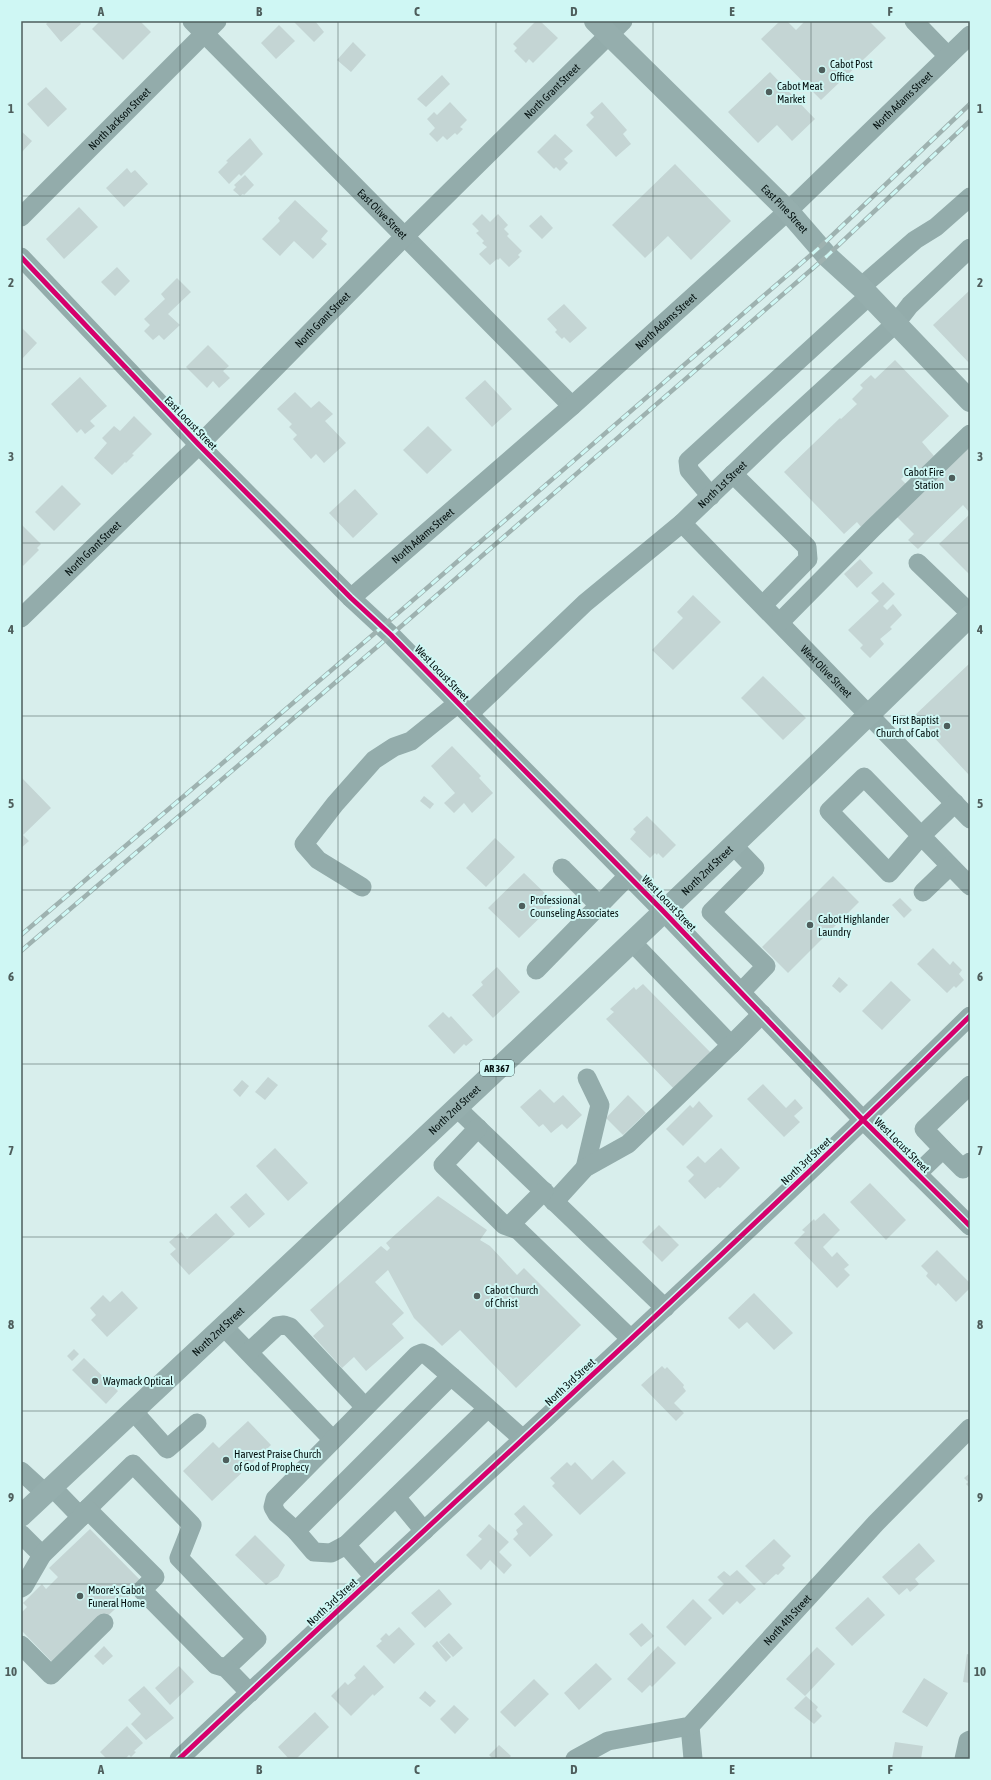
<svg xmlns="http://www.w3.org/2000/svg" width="991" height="1780" font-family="'Asap Condensed',sans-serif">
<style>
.building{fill:#c4d5d4}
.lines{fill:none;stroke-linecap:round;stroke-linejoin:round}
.minor{stroke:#93acab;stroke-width:19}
.major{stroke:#95aead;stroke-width:22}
.rail-casing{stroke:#9eb2b0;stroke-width:4.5}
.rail{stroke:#cff7f4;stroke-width:3;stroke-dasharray:9;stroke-linecap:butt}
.cycleway-casing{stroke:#cff7f4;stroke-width:8}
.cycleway{stroke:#d6006c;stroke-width:5}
.grid{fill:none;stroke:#4e5e5c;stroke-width:1;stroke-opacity:0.55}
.poi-dot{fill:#4e5e5c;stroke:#cff7f4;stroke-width:1.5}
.labels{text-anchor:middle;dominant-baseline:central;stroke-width:4;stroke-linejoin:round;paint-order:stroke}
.shield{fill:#cff7f4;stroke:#405554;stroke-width:1}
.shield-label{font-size:10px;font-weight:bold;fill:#03100f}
.poi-label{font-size:11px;fill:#03100f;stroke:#cff7f4;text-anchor:start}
.street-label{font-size:11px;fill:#03100f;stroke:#cff7f4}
.neatline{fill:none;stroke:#4e5e5c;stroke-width:1.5}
.grid-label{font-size:13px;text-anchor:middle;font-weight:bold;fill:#4e5e5c}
</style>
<rect width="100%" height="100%" fill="#d8eeec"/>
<path class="building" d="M49,21H79L81,24L61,42L46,24Z
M100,21H140L151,32L123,60L92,29Z
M293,21H315L324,32L314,42Z
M536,21H540L558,38L533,63L529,59L526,63L514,51L517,48L513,44Z
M780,21H787L796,30L805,21H869L886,38L821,100L761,39Z
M279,25L295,41L276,59L261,43Z
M353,42L366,55L351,72L337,60Z
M770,72L815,119L792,141L777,125L758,143L728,112Z
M442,75L450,84L426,107L417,99Z
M46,87L67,109L48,127L27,104Z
M450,102L467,120L460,127L463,129L457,135L455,133L447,140L443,136L437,142L429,134L435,128L427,119L434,112L437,115Z
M602,102L627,130L623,134L631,144L616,157L586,125L594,117L590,113Z
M21,131L32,141L21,153Z
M555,134L573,151L564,159L568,163L560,171L556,167L554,169L537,152Z
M250,138L263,154L241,176L239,174L229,184L218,172L228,162L226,161Z
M675,164L731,221L691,260L668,236L645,258L612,225Z
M127,168L131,173L135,170L148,184L124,207L106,188Z
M245,175L254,185L244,195L243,194L240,196L233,190L236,187L234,185Z
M295,200L328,231L321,239L327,244L313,259L294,241L280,256L262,239L280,221L278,218Z
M79,207L98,227L64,259L46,239Z
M482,214L490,222L498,214L508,225L504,229L509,234L507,236L522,251L518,255L520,257L509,267L500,258L498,260L497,259L490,265L479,254L487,247L482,243L484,241L476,233L479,231L472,224Z
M541,215L553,228L542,239L529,226Z
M117,267L130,281L115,296L101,282Z
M177,278L191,292L168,314L180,325L164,340L159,335L153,340L144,331L150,325L144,319L165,299L161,294Z
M970,290V364L933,325Z
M564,304L587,328L570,343L564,337L562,339L555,332L557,330L547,319Z
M21,327L37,343L21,360Z
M208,345L229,366L223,371L230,378L219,388L213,381L207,388L186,367Z
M895,360L949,416L922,442L934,456L920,470L916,465L901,479L906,484L861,527L857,522L844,534L784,472L840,418L841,419L857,404L852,399L863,388L860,385L871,375L875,379Z
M80,377L107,406L90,421L95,426L85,434L81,429L77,433L51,404Z
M485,380L512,409L492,427L465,398Z
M295,392L311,408L319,401L333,414L325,421L346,443L324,463L316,454L311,459L293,439L297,435L289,427L292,424L277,409Z
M134,416L152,434L132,454L134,455L126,463L125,462L112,475L94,458L107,443L102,438L114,426L120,431Z
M428,426L452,450L427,474L403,450Z
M966,446L970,450V513L963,505L918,549L908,540L914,534L896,516Z
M62,485L81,504L54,531L35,512Z
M355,489L378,514L353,538L329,513Z
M970,514V574H969L939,544Z
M21,524L41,544L37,548L39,550L23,566L21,563Z
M860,559L873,573L857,588L844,574Z
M883,582L895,594L883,606L887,610L893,604L902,615L890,627L892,629L880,639L884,644L870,658L860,648L863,645L848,630L879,601L871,593Z
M693,595L721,622L673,670L652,650L683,618L677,612Z
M970,663V776L914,716Z
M763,676L806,718L783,740L741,698Z
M452,746L481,776L479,778L493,793L472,813L464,803L454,813L444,803L455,793L431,766Z
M21,777L51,808L23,835L29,841L21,848Z
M424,796L434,804L430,809L420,801Z
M647,816L676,845L663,858L658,853L657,855L655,853L650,858L630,839L636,832L633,829Z
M495,838L515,857L486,887L466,868Z
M524,873L555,903L519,938L488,908Z
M833,876L859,902L788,973L762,947Z
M900,898L912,910L904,918L892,905Z
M933,948L950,965L953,961L962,970L959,974L964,980L956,988L954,986L947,993L917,964Z
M497,967L520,992L493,1018L472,995L483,985L481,982Z
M839,977L848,985L840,993L832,986Z
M891,981L911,1000L882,1030L862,1011Z
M643,984L714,1056L677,1092L606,1019L614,1012L610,1009L634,987L636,990Z
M443,1012L449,1018L451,1016L473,1040L466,1046L464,1044L454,1054L428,1026Z
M268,1077L278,1085L265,1100L255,1092Z
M242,1080L249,1086L240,1097L233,1090Z
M763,1084L786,1108L795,1099L803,1108L794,1116L800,1122L784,1137L747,1099Z
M540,1089L554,1103L563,1095L582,1115L567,1129L562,1124L551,1133L543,1124L539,1127L520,1107Z
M628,1095L646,1113L623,1135L606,1118Z
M699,1101L713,1116L683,1146L666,1129L690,1105L693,1108Z
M275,1148L308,1183L288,1201L256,1166Z
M721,1148L740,1168L720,1188L718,1187L705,1199L688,1181L694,1175L686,1167L698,1156L705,1163Z
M870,1183L906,1220L886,1240L850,1202Z
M246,1193L265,1214L249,1228L230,1207Z
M438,1196L487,1230L480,1240L490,1246L517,1275L524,1268L581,1325L516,1388L460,1330L442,1346L414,1318L388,1270L375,1282L404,1313L392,1324L404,1338L366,1371L354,1357L342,1368L313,1336L324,1326L310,1310L381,1246L387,1251L390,1248L386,1243Z
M216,1213L235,1234L189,1275L170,1254L176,1249L169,1242L181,1232L187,1239Z
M824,1213L840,1230L823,1247L832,1257L837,1252L849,1265L844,1269L850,1275L837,1288L794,1243L805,1232L802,1230L814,1219L815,1221Z
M659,1225L679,1245L662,1262L642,1242Z
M937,1250L970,1283V1288L956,1302L938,1283L936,1286L926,1276L928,1273L921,1266Z
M122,1291L138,1308L107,1337L91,1320L96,1315L90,1308L103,1295L110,1302Z
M754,1293L793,1333L774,1350L747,1322L739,1329L728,1318Z
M74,1349L79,1354L72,1361L67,1356Z
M84,1358L118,1391L106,1404L72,1370Z
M662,1366L665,1369L667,1367L684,1385L683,1387L686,1391L674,1403L684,1413L676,1421L641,1385Z
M248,1421L271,1445L212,1501L183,1471L213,1442L219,1448Z
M613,1460L626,1473L580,1515L552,1486L555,1483L550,1478L567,1462L571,1466L575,1462L592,1480Z
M970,1473V1488L966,1484L968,1482L964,1478Z
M524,1505L553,1535L530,1557L513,1539L518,1534L516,1530L523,1524L514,1514Z
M489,1524L509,1542L499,1552L512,1565L504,1574L490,1560L481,1570L466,1555L482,1539L478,1536Z
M90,1529L143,1583L55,1665L21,1630V1613L27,1607L23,1603L42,1584L46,1589L58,1577L49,1568Z
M255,1535L285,1565L278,1577L266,1585L235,1555Z
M774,1539L791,1556L782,1565L785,1568L778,1575L776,1574L764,1585L745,1566Z
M919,1543L935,1561L915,1579L919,1584L910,1592L907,1588L899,1595L882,1577Z
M737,1570L756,1589L740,1604L737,1601L723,1615L708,1600L724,1584L717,1577L724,1571L730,1576Z
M439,1589L452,1604L425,1628L411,1613Z
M868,1597L885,1615L852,1646L835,1628Z
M693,1599L712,1618L685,1646L666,1627Z
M642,1623L654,1636L641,1647L629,1634Z
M399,1627L415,1644L394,1664L376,1646L382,1641L380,1639L386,1633L389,1636Z
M449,1633L463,1648L453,1657L439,1642Z
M437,1641L451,1657L446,1662L432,1646Z
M104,1646L113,1656L103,1665L94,1656Z
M658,1646L676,1663L652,1687L650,1685L642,1693L627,1679Z
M817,1647L835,1664L805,1696L786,1679Z
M967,1654L970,1655V1683L963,1682Z
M596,1663L612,1679L579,1710L564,1693Z
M364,1665L384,1687L374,1696L373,1694L351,1716L331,1696L345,1682L348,1685L356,1678L354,1675Z
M179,1666L194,1682L170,1705L155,1688Z
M924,1678L948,1693L927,1727L902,1712Z
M534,1679L549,1694L515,1727L500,1712Z
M144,1686L174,1718L146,1740L131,1724L141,1714L128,1700Z
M425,1691L436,1701L430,1707L419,1698Z
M806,1696L818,1707L816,1710L822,1716L814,1724L794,1708Z
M454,1705L469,1719L455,1734L440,1719Z
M315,1712L329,1727L296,1759H289L278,1747Z
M127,1726L143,1743L134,1751L136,1752L131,1757L129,1755L125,1759H107L100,1752Z
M895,1742L923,1746L921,1759H892Z
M499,1745L511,1756L508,1759H493L489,1755Z"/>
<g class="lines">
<g class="minor">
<path id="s1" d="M192,21L572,406"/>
<path d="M914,21L948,56"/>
<path id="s2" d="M21,217L217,21"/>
<path d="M21,257L199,445L351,598L391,635L663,911L864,1121L970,1226"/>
<path d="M861,287L915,240L936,227L970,197"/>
<path d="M733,474L807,547L808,559L763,605"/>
<path d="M711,496L689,470L688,461L869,296"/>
<path id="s3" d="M682,523L970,819"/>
<path d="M918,563L970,613"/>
<path id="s4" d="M351,598L572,406L788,211L970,35"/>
<path id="s5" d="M21,618L199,445L404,237L623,21"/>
<path d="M780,622L872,529L970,434"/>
<path id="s6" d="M469,714L585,603L682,523L777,432L896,323L910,305L970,248"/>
<path d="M955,803L921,836L889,873L829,811L864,777L970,886"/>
<path d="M733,845L755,868L711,912L766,966L741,992"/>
<path d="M562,868L599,905"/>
<path d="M362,887L318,860L304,844L335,804L374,760L394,747L411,741L457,704"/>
<path d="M923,892L950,866"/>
<path d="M631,941L731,1045L762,1014"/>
<path d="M536,970L628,876"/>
<path d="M456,1107L665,1308"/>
<path d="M478,1128L443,1165L504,1225L518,1230L631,1339"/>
<path d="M943,1149L924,1129L970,1085"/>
<path d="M585,1168L600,1105L587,1078"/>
<path d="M917,1174L943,1149L963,1169L970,1162"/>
<path d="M554,1202L585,1168L628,1144L731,1045"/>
<path d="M509,1226L544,1191"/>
<path d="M223,1326L333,1440"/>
<path d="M249,1352L277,1326L284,1325L290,1327L365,1407"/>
<path d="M488,1408L428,1356L422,1353L417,1355L275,1499L273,1507L277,1514L296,1531L314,1552L331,1553L346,1545L488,1408L523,1439"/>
<path d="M133,1411L167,1449L197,1423"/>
<path d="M21,1471L45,1493"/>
<path d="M52,1487L81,1517"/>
<path d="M396,1497L424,1531"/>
<path d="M87,1509L133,1464L192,1525L179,1558L257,1639L226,1668"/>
<path d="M296,1531L451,1376"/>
<path d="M21,1534L42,1555"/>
<path d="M346,1545L374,1577"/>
<path d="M21,1588L24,1586L42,1555L81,1517L87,1509L155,1577L142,1590L216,1665L226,1668L250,1693"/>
<path d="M21,1645L51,1675L104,1623"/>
<path d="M690,1726L693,1759"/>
<path d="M179,1759C442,1511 712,1270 970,1016"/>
<path id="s7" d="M575,1759L608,1741L690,1726L876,1523L970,1428"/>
<path d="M964,1759L968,1741L970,1740"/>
</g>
<g class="major">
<path id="s8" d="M595,21L788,211L827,256L861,287L970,401"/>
<path id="s9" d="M21,1516C339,1218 659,921 970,616"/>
</g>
<g class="rail-casing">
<path id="rail" d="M21,935L382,627L820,247L970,104
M21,951L391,635L827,256L970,121"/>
</g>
<use href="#rail" class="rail"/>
<g class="cycleway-casing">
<path id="cycleway" d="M21,257L199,445L351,598L391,635L663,911L864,1121L970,1226
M179,1759C442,1511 712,1270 970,1016"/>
</g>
<use href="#cycleway" class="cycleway"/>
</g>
<path class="grid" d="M180,21V1759M338,21V1759M496,21V1759M653,21V1759M811,21V1759M21,196H970M21,369H970M21,543H970M21,716H970M21,890H970M21,1064H970M21,1237H970M21,1411H970M21,1584H970"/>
<g class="poi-dot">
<circle cx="822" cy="70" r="4"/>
<circle cx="769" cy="92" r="4"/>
<circle cx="952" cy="478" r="4"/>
<circle cx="947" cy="726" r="4"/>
<circle cx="522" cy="906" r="4"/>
<circle cx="810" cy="925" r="4"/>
<circle cx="477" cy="1296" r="4"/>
<circle cx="95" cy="1381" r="4"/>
<circle cx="226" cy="1460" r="4"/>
<circle cx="80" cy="1596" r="4"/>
</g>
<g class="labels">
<rect class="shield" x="480" y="1060" width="34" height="16" rx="3"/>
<g class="shield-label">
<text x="497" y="1068">AR 367</text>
</g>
<g class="poi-label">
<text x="830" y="64">Cabot Post<tspan x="830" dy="13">Office</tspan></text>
<text x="777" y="86">Cabot Meat<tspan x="777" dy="13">Market</tspan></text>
<text x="944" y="472" text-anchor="end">Cabot Fire<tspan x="944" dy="13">Station</tspan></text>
<text x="939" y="720" text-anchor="end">First Baptist<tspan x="939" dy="13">Church of Cabot</tspan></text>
<text x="530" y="900">Professional<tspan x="530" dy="13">Counseling Associates</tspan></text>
<text x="818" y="919">Cabot Highlander<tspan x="818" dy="13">Laundry</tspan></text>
<text x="485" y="1290">Cabot Church<tspan x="485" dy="13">of Christ</tspan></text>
<text x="103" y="1381">Waymack Optical</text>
<text x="234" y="1454">Harvest Praise Church<tspan x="234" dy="13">of God of Prophecy</tspan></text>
<text x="88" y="1590">Moore's Cabot<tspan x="88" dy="13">Funeral Home</tspan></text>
</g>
<g class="street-label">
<text stroke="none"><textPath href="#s5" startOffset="748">North Grant Street</textPath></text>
<text stroke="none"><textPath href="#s4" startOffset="743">North Adams Street</textPath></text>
<text stroke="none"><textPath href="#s2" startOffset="139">North Jackson Street</textPath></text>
<text stroke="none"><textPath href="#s8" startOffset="267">East Pine Street</textPath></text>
<text stroke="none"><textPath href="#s1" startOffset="271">East Olive Street</textPath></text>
<text stroke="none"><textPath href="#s5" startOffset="424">North Grant Street</textPath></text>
<text stroke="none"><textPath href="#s4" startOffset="419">North Adams Street</textPath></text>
<text transform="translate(191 423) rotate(46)">East Locust Street</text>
<text stroke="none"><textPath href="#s6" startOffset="342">North 1st Street</textPath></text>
<text stroke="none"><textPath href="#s4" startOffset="95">North Adams Street</textPath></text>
<text stroke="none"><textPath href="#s5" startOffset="100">North Grant Street</textPath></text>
<text stroke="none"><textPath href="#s3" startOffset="207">West Olive Street</textPath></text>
<text transform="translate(442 673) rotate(46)">West Locust Street</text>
<text stroke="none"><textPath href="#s9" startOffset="942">North 2nd Street</textPath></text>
<text transform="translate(669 903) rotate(46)">West Locust Street</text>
<text stroke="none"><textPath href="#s9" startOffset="594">North 2nd Street</textPath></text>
<text transform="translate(902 1145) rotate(45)">West Locust Street</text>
<text transform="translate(806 1161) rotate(-43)">North 3rd Street</text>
<text stroke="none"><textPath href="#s9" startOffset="270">North 2nd Street</textPath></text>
<text transform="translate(570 1382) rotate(-43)">North 3rd Street</text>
<text transform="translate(332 1602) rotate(-43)">North 3rd Street</text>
<text stroke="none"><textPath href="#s7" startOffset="265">North 4th Street</textPath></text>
</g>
</g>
<rect width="991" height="1780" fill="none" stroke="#cff7f4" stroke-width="44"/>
<rect x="22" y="22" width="947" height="1736" class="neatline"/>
<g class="grid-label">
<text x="101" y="16">A</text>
<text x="259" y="16">B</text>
<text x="417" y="16">C</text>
<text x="574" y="16">D</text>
<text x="732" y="16">E</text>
<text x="890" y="16">F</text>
<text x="11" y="113">1</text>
<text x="980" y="113">1</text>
<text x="11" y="287">2</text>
<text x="980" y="287">2</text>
<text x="11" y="461">3</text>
<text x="980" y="461">3</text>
<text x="11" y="634">4</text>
<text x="980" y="634">4</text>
<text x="11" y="808">5</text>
<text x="980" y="808">5</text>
<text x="11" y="981">6</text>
<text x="980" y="981">6</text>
<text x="11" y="1155">7</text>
<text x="980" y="1155">7</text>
<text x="11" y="1329">8</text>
<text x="980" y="1329">8</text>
<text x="11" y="1502">9</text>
<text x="980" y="1502">9</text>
<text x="11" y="1676">10</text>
<text x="980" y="1676">10</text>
<text x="101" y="1774">A</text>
<text x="259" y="1774">B</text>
<text x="417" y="1774">C</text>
<text x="574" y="1774">D</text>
<text x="732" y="1774">E</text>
<text x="890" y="1774">F</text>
</g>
</svg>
